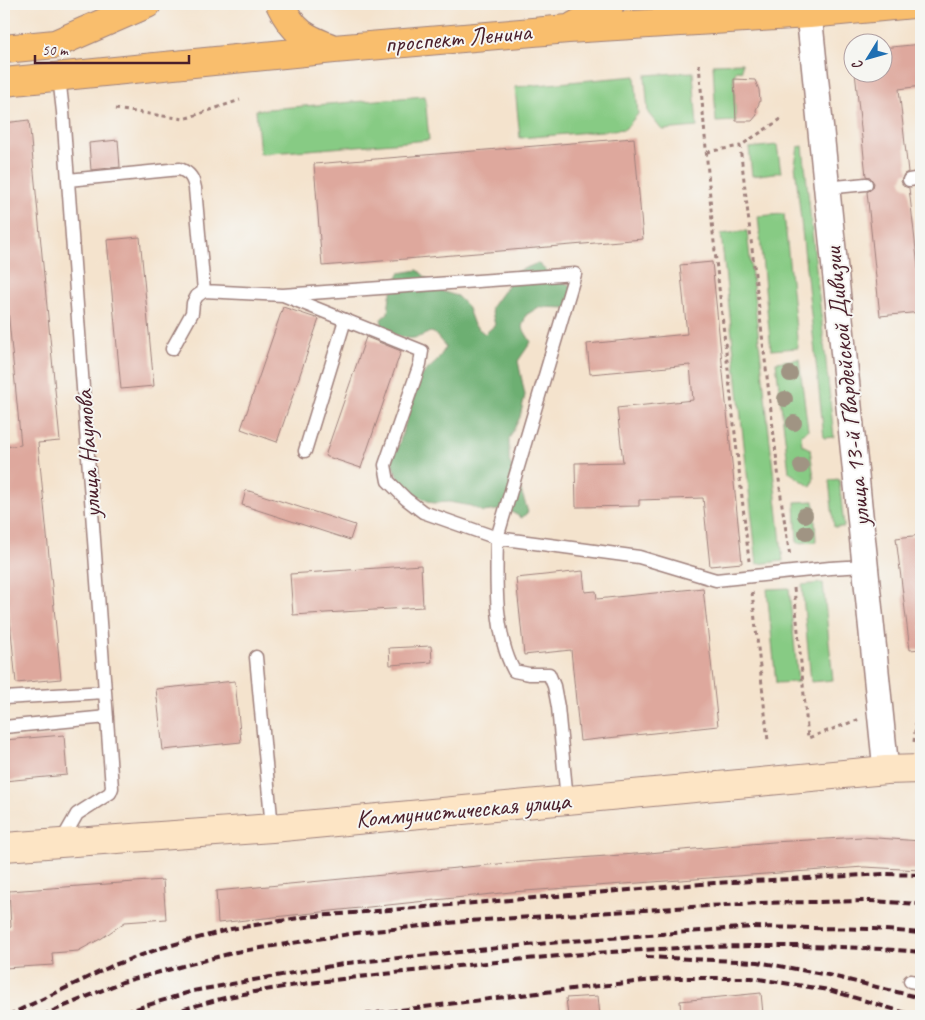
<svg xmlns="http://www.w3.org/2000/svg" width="925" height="1020" font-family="Caveat,sans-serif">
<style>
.green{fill:#87cb84;stroke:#687558}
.forest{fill:#6daf72;stroke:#5c674e}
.building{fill:#dea89d}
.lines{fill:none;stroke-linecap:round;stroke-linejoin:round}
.lane-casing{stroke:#9f817c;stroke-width:15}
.street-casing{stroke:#9f817c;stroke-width:28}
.secondary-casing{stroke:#9f817c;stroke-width:30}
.primary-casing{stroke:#9f817c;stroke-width:30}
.path{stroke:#9f817c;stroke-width:3;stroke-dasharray:4 4;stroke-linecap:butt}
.lane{stroke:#fff;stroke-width:12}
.street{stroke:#fff;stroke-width:25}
.secondary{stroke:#fde5c5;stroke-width:28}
.primary{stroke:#f9be6d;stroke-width:28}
.rail{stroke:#4a1f2b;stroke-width:4;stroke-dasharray:8 4;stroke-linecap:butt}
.tree{fill:#a09483}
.labels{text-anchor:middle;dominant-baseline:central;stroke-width:4;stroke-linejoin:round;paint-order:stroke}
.street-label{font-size:25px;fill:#4a1f2b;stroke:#f6f6f2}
</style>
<rect width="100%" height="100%" fill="#f6f6f2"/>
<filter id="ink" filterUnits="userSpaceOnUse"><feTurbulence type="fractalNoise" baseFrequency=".02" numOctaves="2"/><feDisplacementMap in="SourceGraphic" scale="10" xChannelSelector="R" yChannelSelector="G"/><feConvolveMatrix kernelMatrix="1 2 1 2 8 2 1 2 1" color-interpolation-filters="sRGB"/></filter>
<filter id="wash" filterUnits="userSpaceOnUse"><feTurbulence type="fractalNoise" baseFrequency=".0096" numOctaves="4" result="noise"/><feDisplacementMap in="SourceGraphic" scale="20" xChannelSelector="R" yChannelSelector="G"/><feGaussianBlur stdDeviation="1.12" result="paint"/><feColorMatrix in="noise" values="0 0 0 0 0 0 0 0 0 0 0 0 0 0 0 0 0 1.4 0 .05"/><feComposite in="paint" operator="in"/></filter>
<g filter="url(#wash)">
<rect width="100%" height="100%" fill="#f4e3cd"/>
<path class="green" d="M742,63V71L737,70L734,76L736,121L716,122L713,64Z
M693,72L697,127L662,130L648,113L645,75Z
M635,76L638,114L625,129L520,138L515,87Z
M425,96L429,140L260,154L256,110Z
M777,145L781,172L752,176L749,148Z
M803,146L834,437L824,438L795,164L798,147Z
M784,214L798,348L771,350L758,216Z
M747,231L783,561L757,564L721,234Z
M799,359L808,430L801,434L802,445L810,449L814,478L811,487L789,472L776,362Z
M839,479L844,527H834L829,480Z
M814,501L816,542L797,543L795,502Z
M823,583L833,680L811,682L802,585Z
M789,588L798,682L776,683L767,589Z"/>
<path class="forest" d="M538,263C543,268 548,273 554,277C570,287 585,285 570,308L539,307L526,315L522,327L531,342L518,361L525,395L520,417L509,439V461L518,481L528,512L522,518L506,509L483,512L471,506L449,502L433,503L416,496L402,484L393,467L392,458L398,447L420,377L437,361L446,347L434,333L430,332C409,343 403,338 383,329L381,319L388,313L390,296L399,273L418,270L437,288L444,292L457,296L467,306L474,325L485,334L495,325L491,308L509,283L511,274Z"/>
<g id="blocks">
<path class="building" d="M921,44V86L899,89L908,172L904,174L901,181L903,186L909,188L920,285H921V312L880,316L867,192L873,188L874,183L870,177L866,176L855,72H882V48Z
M734,79L755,80L759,90L760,101L756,110L757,115L752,121H736Z
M29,120L60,441L38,443L61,679L16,683L4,558V447L21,445L4,268V123Z
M634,138L643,239L322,266L314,164Z
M118,140L120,167L91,170L89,143Z
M140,237L154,386L121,389L107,240Z
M712,262L742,563L710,566L703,498L639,500V506L576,507L575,463L623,462L617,408L693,400L690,365L590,374L587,344L687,334L680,265Z
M283,307L319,319L277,442L241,429Z
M366,337L401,351L361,468L325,456Z
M246,490L355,525L350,540L242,505Z
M921,535V649L910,650L896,538Z
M421,565L423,607L293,615L290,574Z
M583,571L585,592L596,591L597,599L703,588L718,726L580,741L571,650L524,655L516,578Z
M431,646L432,662L390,665L389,648Z
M235,681L241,742L163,750L156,689Z
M64,735L67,775L4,781V740Z
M862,837L921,841V870L864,867L511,892L218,923L216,891L509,863L649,853L773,842Z
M163,880L166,919L125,922L102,938L78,951L52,953L53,965L4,968V930L11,927L9,891Z
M761,993L763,1014L746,1016H681L680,1001Z
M598,996L600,1016H568L566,998Z"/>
</g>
</g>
<g filter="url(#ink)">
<use href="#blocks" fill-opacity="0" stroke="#9f817c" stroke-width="1"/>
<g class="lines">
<g class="lane-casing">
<path id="lane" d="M59,77L63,112L112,788L110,793L77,814L61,842
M68,180L180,169C190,173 193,178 195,188L204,291L197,296L193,303L192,313L172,349
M909,180L921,178
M826,188L866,184
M204,291L283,295L422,351L420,364L385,465L388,481L406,499L423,512L497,538C496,580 494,634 514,671L529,674H549L554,686L558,707L567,800
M283,295L575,274L497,538L639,557L716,580L830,568L865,566
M305,451L345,320
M256,657L272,828
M4,698L105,692
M4,727L107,717
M910,981L921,983"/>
</g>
<g class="street-casing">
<path id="street" d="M808,4L886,770"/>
</g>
<g class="secondary-casing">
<path id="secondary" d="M4,847L272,828L886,770L921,769"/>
</g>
<g class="primary-casing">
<path id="primary" d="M280,4C294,33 305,38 334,49
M574,26L591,17L610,4
M4,49L55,44L147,4
M4,82L334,49L568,29L809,14L913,4"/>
</g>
<path class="path" d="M699,64L713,233L749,561
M115,109L184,119L240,100
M781,119L740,146L782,505L790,557
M707,152L740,146
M794,588L808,738L860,719
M752,592L768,741
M914,742L916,722"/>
<use href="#lane" class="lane"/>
<use href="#street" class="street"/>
<use href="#secondary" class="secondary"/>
<use href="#primary" class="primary"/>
<path class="rail" d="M646,957L758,962L828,975L921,998
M7,1016L114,965L161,948L231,929L305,917L714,883L885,874L921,875
M41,1016L122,982L236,952L356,933L467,921L758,903L870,901L921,904
M113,1016L193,991L348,963L559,942L752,927L874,929L921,933
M160,1016C189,1008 219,998 249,993C312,981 377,975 440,968C599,950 761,938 921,952
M353,1016L553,991L672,978H752L829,990L916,1016"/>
</g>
<g class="tree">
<circle cx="790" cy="374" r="8"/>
<circle cx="785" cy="399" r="8"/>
<circle cx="794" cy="423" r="8"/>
<circle cx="801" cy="466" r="8"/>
<circle cx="805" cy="515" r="8"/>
<circle cx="806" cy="533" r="8"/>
</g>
</g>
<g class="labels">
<g class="street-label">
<text transform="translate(458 38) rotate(-5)">проспект Ленина</text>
<text transform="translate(847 387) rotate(-96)">улица 13-й Гвардейской Дивизии</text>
<text transform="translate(88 454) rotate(-94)">улица Наумова</text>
<text transform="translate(463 810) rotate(-5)">Коммунистическая улица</text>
</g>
</g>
<rect width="925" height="1020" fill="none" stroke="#f6f6f2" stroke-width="20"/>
<g transform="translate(868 58) rotate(233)"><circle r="24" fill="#f6f6f2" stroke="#b1a0a2"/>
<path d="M0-4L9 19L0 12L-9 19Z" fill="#1f6fb2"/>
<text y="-8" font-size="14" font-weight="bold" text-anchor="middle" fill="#4a1f2b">С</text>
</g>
<path d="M35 55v8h154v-8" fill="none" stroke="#4a1f2b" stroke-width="2.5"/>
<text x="42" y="55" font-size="15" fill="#4a1f2b" stroke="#f6f6f2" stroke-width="4" paint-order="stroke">50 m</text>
</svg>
